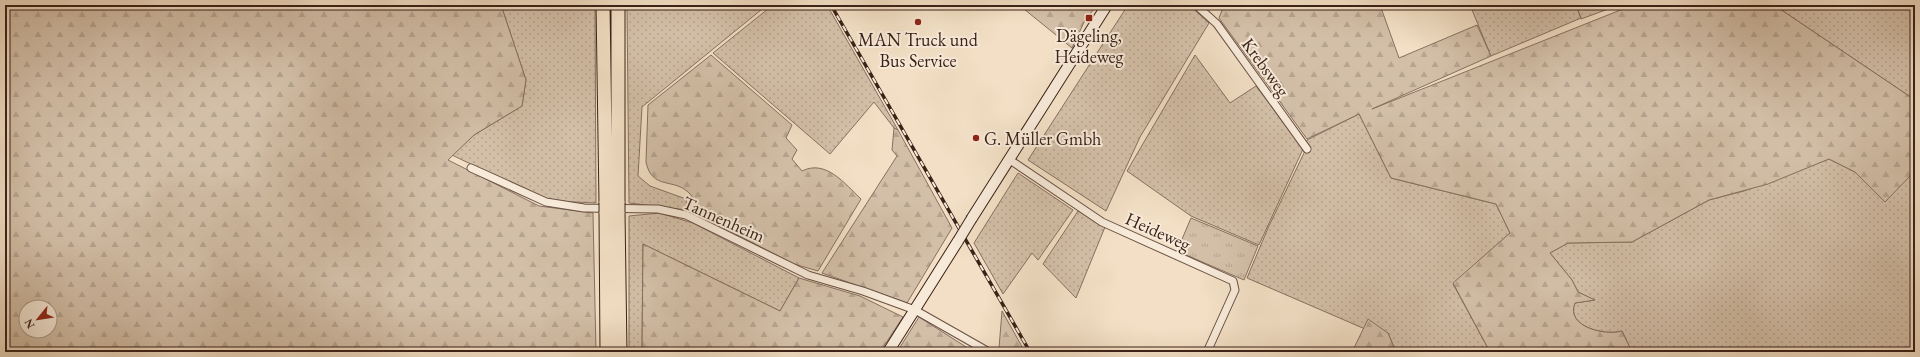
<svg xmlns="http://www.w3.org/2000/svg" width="1920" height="357" font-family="'EB Garamond',serif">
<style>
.grass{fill:url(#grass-dots);stroke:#877060}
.forest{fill:url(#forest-firs);stroke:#877060;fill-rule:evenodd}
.park{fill:url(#park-tufts);stroke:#877060}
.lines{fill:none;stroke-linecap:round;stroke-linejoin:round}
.minor-casing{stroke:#695043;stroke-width:9}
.secondary-casing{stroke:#3b2118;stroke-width:12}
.motorway-casing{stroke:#3b2118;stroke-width:15}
.minor{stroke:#f7ead9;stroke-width:7}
.secondary{stroke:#f7ead9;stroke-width:10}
.motorway{stroke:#f2dfc5;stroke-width:13}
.rail-casing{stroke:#3b2118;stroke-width:3.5}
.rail{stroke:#f7ead9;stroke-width:2;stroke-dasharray:6;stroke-linecap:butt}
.secondary-bridge-casing{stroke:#3b2118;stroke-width:12;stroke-linecap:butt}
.motorway-bridge-casing{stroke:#3b2118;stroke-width:15;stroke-linecap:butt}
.secondary-bridge{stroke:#f7ead9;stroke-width:10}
.motorway-bridge{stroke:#f2dfc5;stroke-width:13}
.poi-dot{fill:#8f2418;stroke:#f7ead9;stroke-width:1.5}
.labels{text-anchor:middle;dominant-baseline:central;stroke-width:4;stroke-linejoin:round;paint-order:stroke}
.poi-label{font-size:18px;fill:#3b2118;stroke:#f7ead9}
.street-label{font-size:18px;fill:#3b2118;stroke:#f7ead9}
</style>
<defs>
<pattern id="grass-dots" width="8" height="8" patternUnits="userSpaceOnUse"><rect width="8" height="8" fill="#d3bfa8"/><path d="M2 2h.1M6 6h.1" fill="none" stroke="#b6a490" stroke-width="1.8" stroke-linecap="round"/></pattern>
<pattern id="forest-firs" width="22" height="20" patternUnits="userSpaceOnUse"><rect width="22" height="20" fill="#d3bfa8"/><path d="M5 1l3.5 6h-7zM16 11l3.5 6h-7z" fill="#b6a490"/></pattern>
<pattern id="park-tufts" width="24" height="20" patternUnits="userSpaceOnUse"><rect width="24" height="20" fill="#d3bfa8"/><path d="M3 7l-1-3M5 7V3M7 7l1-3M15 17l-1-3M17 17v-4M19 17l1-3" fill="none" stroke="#b6a490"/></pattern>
</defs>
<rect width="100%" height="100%" fill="#f2dfc5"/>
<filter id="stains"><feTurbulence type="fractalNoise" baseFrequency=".005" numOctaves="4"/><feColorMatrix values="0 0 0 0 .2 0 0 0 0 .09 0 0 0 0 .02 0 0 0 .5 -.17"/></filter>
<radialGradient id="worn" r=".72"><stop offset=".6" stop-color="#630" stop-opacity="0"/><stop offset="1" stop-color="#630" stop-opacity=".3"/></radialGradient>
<path class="grass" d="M501,5H595L596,203L553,201L539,197L452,155L474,135L522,106L526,80Z
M627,5H767L642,107L638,176L650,186L686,199L687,210L629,203Z
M773,5H827L898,130L894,128L874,102L830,154L713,53Z
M1128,5H1189L1209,23L1140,137L1106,211L1028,160Z
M1470,5H1576L1581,18L1491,56Z
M1576,5H1619L1581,19Z
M1774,5H1915V100Z
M1195,55L1230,103L1256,86L1303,149L1259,245L1191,216L1127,171Z
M1359,114L1391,178L1496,204L1510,233L1453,284L1490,352H1396L1388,333L1365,329L1247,278L1268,228L1304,153L1307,140Z
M1829,159L1855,172L1885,201L1915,171V352H1632L1622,331C1606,336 1565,327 1575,303L1594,300L1578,292L1572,280L1550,253L1568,243L1632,242L1709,200L1744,191Z
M1018,173L1073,210L1038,260L1032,253L1003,294L974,243Z
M1078,211L1105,227L1076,298L1043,264Z
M659,213L693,223L799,278L780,311L643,244L642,352H629V216Z"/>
<path class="forest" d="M5,5H501L526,80L522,106L474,135L448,160L539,206L593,213L596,352H5ZM26,307H50V331H26Z
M1019,5H1098L1086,18L1072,48Z
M1224,5H1380L1399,58L1477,25L1491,56L1372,109L1633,5H1774L1915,100V171L1885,202L1855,172L1829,159L1768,184L1709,200L1632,242L1568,243L1550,253L1572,280L1578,292L1595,300L1575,303C1565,327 1606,336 1622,331L1632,352H1490L1453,283L1510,233L1496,204L1391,178L1359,114L1307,139L1219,18Z
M711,55L792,125L786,138L797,150L792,159L802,171C826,159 845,184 861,199L818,271L794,264L698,215C696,208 695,199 690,194C675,177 652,191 646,162L648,105Z
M894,128L898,130L952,228L907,303L822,273L897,156L892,150Z
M643,244L780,311L799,278L860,296L903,317L880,352H642Z
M1002,311L1025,352H1002L999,348Z
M919,317L974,352H897Z
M1368,319L1388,333L1396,352H1352Z"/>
<path class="park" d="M1191,218L1258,246L1244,280L1177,251Z"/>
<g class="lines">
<g class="minor-casing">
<path id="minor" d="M1196,5L1217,24L1307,149
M1010,160L1102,222L1233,281L1235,290L1207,352
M471,168L546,202L584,208L658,209L686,215L808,275L863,291L915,310L989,352"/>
</g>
<g class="secondary-casing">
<path id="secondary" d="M972,218L1107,5
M888,352L958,241"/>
</g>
<g class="motorway-casing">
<path id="motorway" d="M603,5L606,203
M618,5V203
M606,212L607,352
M618,212L620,352"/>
</g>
<use href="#minor" class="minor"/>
<use href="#secondary" class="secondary"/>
<use href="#motorway" class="motorway"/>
<g class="rail-casing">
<path id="rail" d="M831,5L1030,352"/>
</g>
<use href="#rail" class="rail"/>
<g class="secondary-bridge-casing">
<path id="secondary-bridge" d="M958,241L972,218"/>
</g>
<g class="motorway-bridge-casing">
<path id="motorway-bridge" d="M606,203V212
M618,203V212"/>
</g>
<use href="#secondary-bridge" class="secondary-bridge"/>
<use href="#motorway-bridge" class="motorway-bridge"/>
</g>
<g class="poi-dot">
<rect x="1085" y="14" width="8" height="8" rx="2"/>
<circle cx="918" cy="22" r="4"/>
<circle cx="976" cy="138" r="4"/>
</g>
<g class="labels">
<g class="poi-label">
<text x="1089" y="35">Dägeling,<tspan x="1089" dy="21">Heideweg</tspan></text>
<text x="918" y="39">MAN Truck und<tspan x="918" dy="21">Bus Service</tspan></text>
<text x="984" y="138" text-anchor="start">G. Müller Gmbh</text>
</g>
<g class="street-label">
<text transform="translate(1266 67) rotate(54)">Krebsweg</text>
<text transform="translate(724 219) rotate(24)">Tannenheim</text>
<text transform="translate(1158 231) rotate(24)">Heideweg</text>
</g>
</g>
<rect width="1920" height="357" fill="none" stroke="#f2dfc5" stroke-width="20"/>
<rect x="6" y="6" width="1908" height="345" fill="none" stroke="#3b2118" stroke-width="2"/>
<rect x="10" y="10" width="1900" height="337" fill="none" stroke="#3b2118"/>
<g transform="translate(38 319) rotate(240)"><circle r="19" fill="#f7ead9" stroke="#ac9a8c"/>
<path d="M0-3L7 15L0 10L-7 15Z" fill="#8f2418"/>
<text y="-6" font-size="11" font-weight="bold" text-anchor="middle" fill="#3b2118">N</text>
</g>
<rect width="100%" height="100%" filter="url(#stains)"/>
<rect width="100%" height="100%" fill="url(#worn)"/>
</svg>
